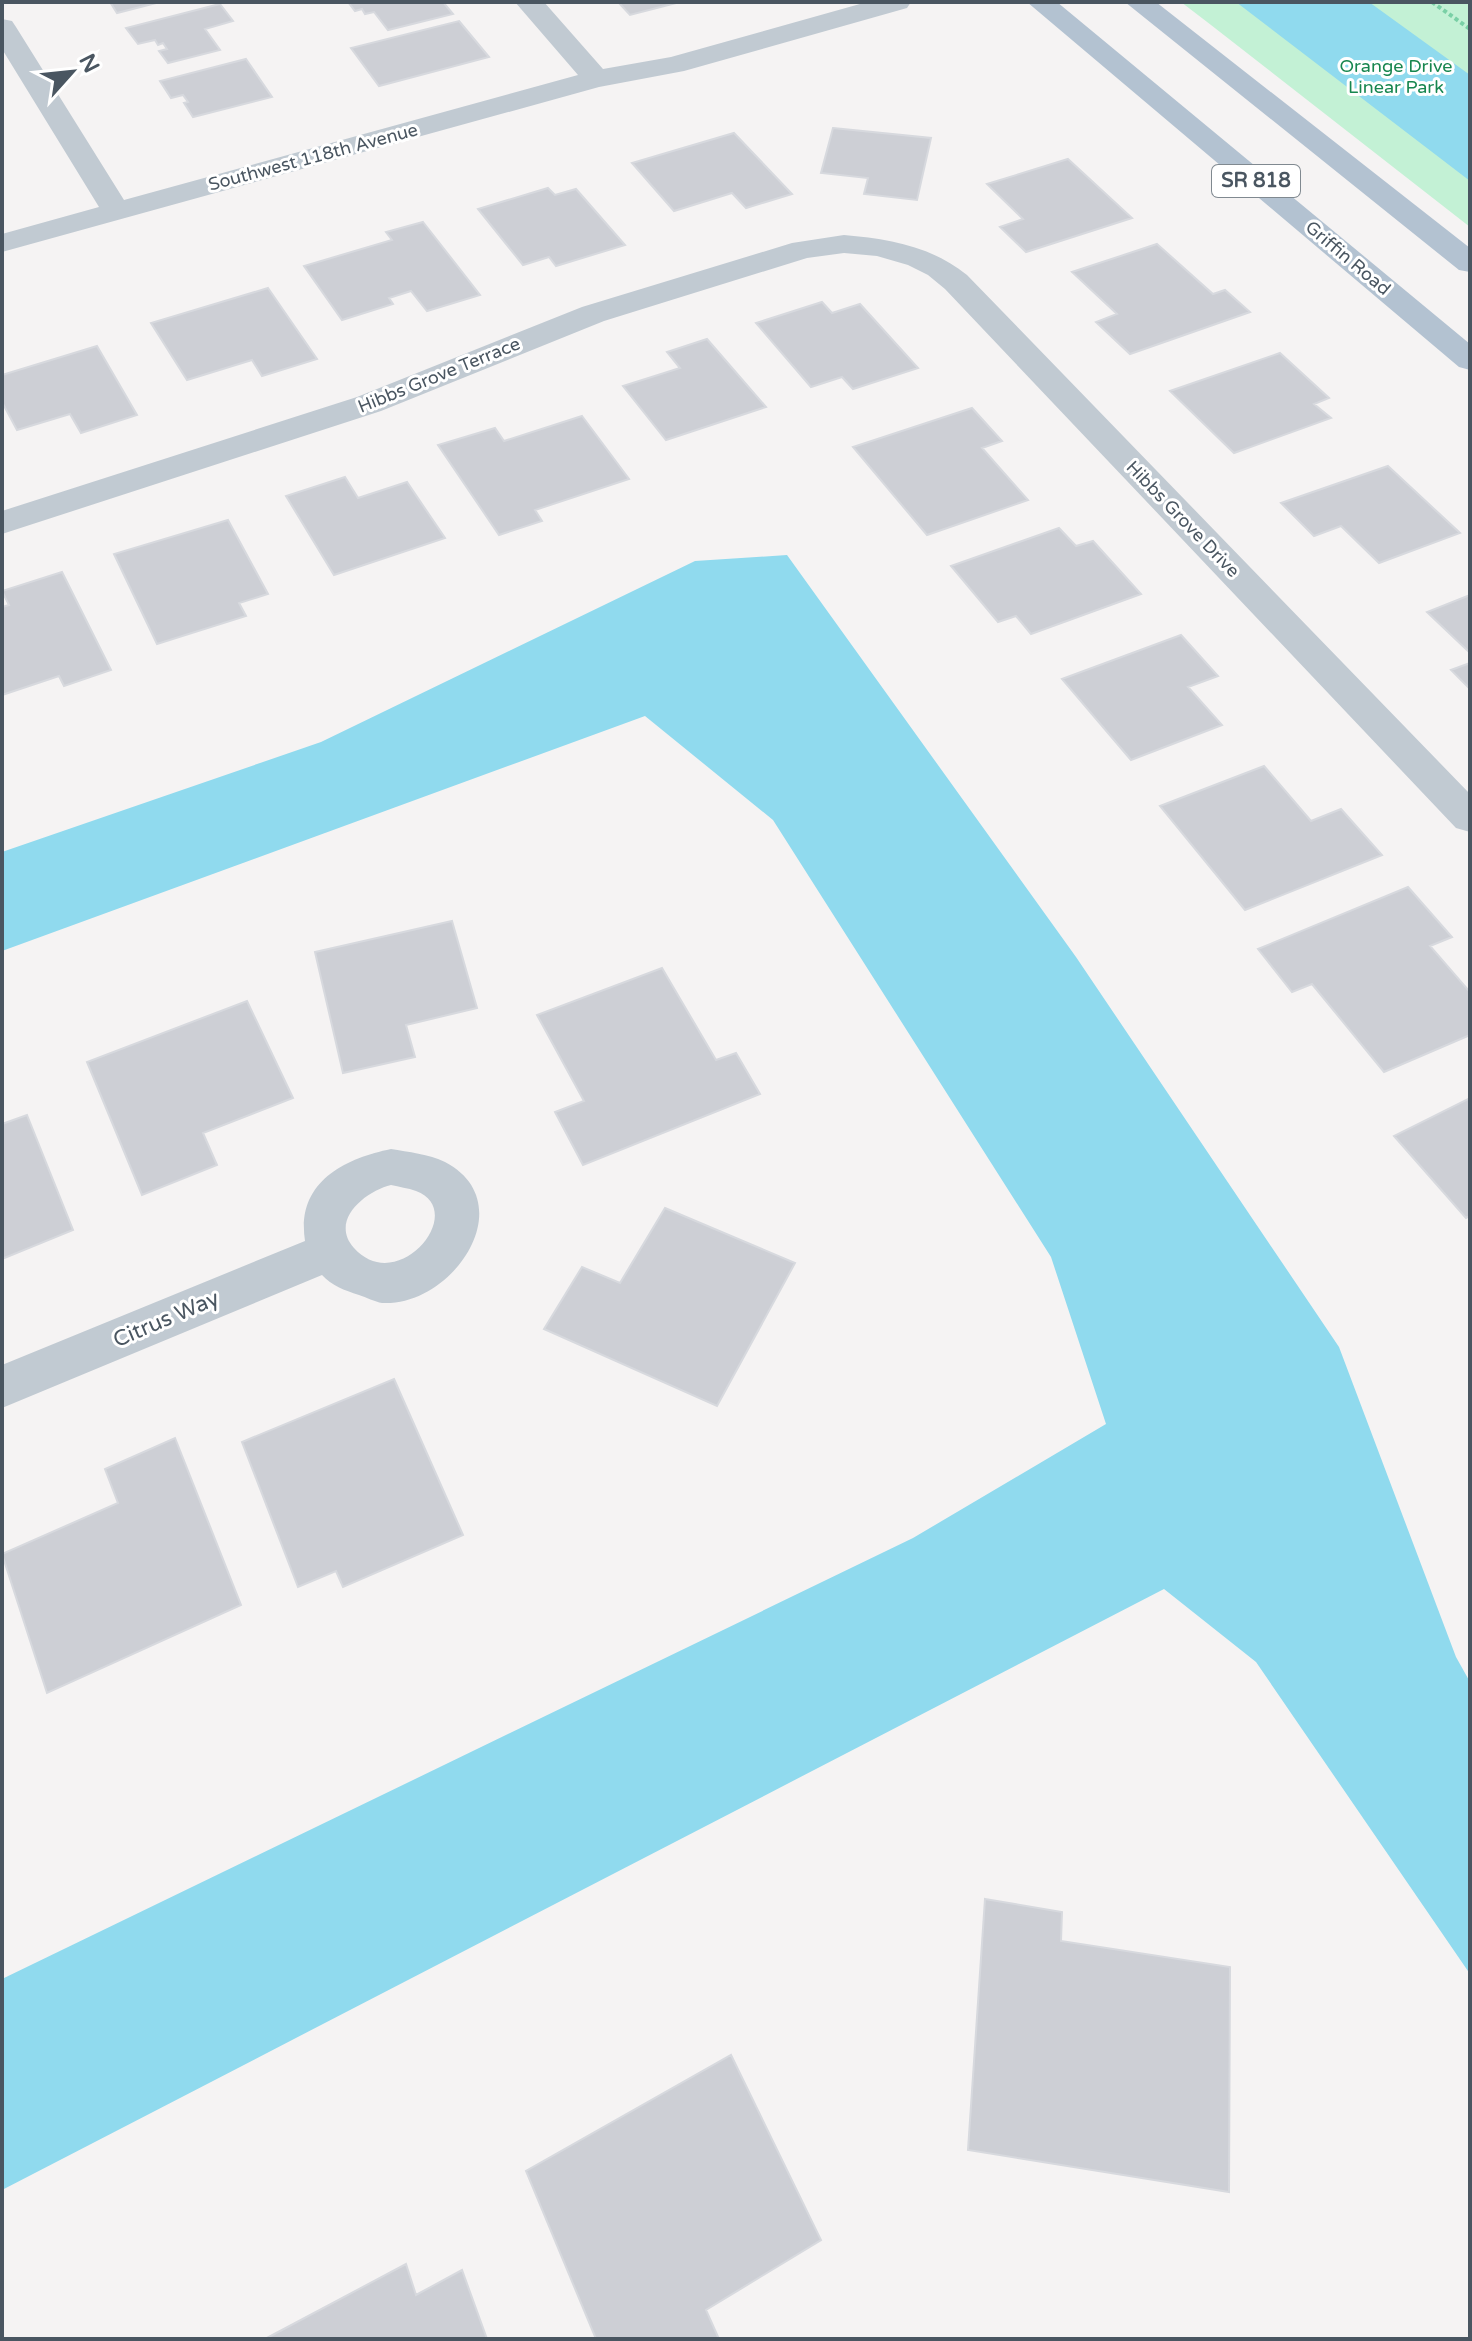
<svg xmlns="http://www.w3.org/2000/svg" width="1472" height="2341" font-family="'Varela Round',sans-serif">
<style>
.green{fill:#c3f1d5}
.water{fill:#90daee}
.building{fill:#cdcfd5;stroke:#d7d9de;stroke-width:2}
.lines{fill:none;stroke-linecap:round;stroke-linejoin:round}
.path{stroke:#7ad0a6;stroke-width:4;stroke-dasharray:4 3;stroke-linecap:butt}
.minor{fill:#c1cad2;fill-rule:evenodd}
.primary{fill:#b3c2d1;fill-rule:evenodd}
.labels{text-anchor:middle;dominant-baseline:central;stroke-width:6;stroke-linejoin:round;paint-order:stroke}
.far-park-label{font-size:18px;fill:#17864f;stroke:#fff}
.far-street-label{font-size:18px;fill:#4a5661;stroke:#fff}
.shield{fill:#fff;stroke:#808990;stroke-width:2}
.shield-label{font-size:20px;font-weight:bold;fill:#4a5661}
.street-label{font-size:22px;fill:#4a5661;stroke:#fff}
</style>
<rect width="100%" height="100%" fill="#f5f3f3"/>
<path class="green" d="M1181,2L1470,4V227L1211,25Z"/>
<path class="water" d="M1236,2H1369L1470,75V181Z
M787,555L1076,957L1339,1347L1456,1657L1470,1682V1974L1256,1662L1164,1589L2,2190V1979L913,1538L1106,1424L1051,1257L773,820L645,716L2,951V852L321,742L695,561Z"/>
<path class="building" d="M110,2H160L117,13Z
M348,2H443L453,14L388,30L374,12L365,14L362,9L355,11Z
M618,2H680L630,15Z
M220,4L233,21L205,29L220,50L168,63L159,51L167,49L163,43L158,45L155,40L138,44L126,28Z
M459,21L489,57L379,86L351,48Z
M246,59L272,97L193,117L184,103L188,102L183,95L171,98L160,81Z
M833,128L931,138L917,200L864,194L868,178L821,173Z
M734,133L792,194L746,208L732,193L674,211L632,163Z
M1068,159L1132,218L1026,252L1000,227L1023,219L987,184Z
M548,188L555,195L576,189L625,245L556,266L549,257L523,265L478,209Z
M423,222L480,295L427,311L411,291L389,298L393,304L342,320L304,266L392,240L386,232Z
M1157,244L1213,294L1225,290L1250,312L1130,354L1096,322L1117,314L1072,272Z
M268,288L317,359L262,376L252,360L187,380L151,323Z
M822,302L832,313L860,304L918,368L853,389L842,377L811,387L756,323Z
M707,339L766,407L666,440L623,386L680,368L667,352Z
M97,346L137,415L81,433L70,414L17,430L2,402V375Z
M1280,353L1329,398L1314,404L1331,418L1234,453L1170,391Z
M972,408L1002,441L982,448L1028,500L927,535L853,447Z
M582,416L629,479L535,510L542,521L499,535L438,445L495,428L504,441Z
M1388,466L1460,533L1379,563L1341,526L1314,536L1281,503Z
M345,477L358,498L407,482L445,538L334,575L286,496Z
M228,520L268,594L239,603L246,616L157,644L114,554Z
M1059,528L1076,546L1093,541L1141,594L1031,634L1016,616L998,622L951,566Z
M62,572L111,670L64,686L59,676L2,695V607L9,605L2,591Z
M1470,595V653L1427,612Z
M1181,635L1218,676L1188,687L1222,725L1131,760L1062,679Z
M1470,663V689L1451,670Z
M1264,766L1311,821L1341,809L1382,855L1245,910L1160,806Z
M1408,887L1452,937L1430,946L1470,992V1035L1384,1072L1312,984L1292,992L1258,949Z
M452,921L477,1008L406,1025L415,1057L343,1073L315,952Z
M662,968L716,1060L736,1053L760,1094L583,1165L555,1112L584,1101L537,1015Z
M247,1001L293,1098L203,1133L217,1165L142,1195L87,1062Z
M1470,1098V1216L1466,1218L1394,1136Z
M27,1115L73,1230L2,1259V1124Z
M665,1208L795,1263L717,1406L544,1329L582,1267L620,1283Z
M394,1379L463,1535L343,1587L336,1571L298,1587L242,1442Z
M175,1438L241,1605L47,1693L2,1554L118,1503L105,1469Z
M985,1899L1062,1912L1061,1941L1230,1967L1229,2192L968,2150Z
M731,2055L821,2240L706,2310L719,2339H596L526,2171Z
M406,2264L416,2295L462,2270L487,2339H265Z"/>
<g class="lines">
<path class="path" d="M1432,2L1470,29"/>
<path class="minor" d="M515,2H544L603,69L671,57L867,2H911L907,8L684,71L599,87L2,252V234L99,207L2,49V19L12,21L16,27L124,200L578,75Z
M844,235C889,239 931,246 967,275L1470,794V832L1456,828L945,289L928,275L908,265L877,256L844,253L807,258L604,321L381,411L2,534V511L357,397L582,307L792,243Z
M391,1149C408,1152 429,1154 445,1162C523,1203 453,1307 382,1303C375,1302 366,1297 359,1295C344,1290 332,1286 322,1275L2,1408V1365L305,1241C296,1183 343,1159 391,1149ZM391,1185C399,1187 408,1188 416,1191C469,1211 398,1297 354,1248C329,1220 366,1191 391,1185Z"/>
<path class="primary" d="M1027,2H1057L1470,344V370L1459,367Z
M1125,2H1156L1470,248V272L1459,270Z"/>
</g>
<g class="labels">
<g class="far-park-label">
<text x="1396" y="66">Orange Drive<tspan x="1396" dy="21">Linear Park</tspan></text>
</g>
<g class="far-street-label">
<text transform="translate(313 157) rotate(-15)">Southwest 118th Avenue</text>
<text transform="translate(1348 258) rotate(40)">Griffin Road</text>
<text transform="translate(439 375) rotate(-22)">Hibbs Grove Terrace</text>
<text transform="translate(1183 519) rotate(46)">Hibbs Grove Drive</text>
</g>
<rect class="shield" x="1212" y="165" width="88" height="32" rx="6"/>
<g class="shield-label">
<text x="1256" y="181">SR 818</text>
</g>
<g class="street-label">
<text transform="translate(166 1319) rotate(-23)">Citrus Way</text>
</g>
</g>
<rect width="1472" height="2341" fill="none" stroke="#4a5661" stroke-width="8"/>
<g transform="translate(72 72) rotate(63)" stroke="#ffffff" stroke-width="6" paint-order="stroke">
<path d="M0-6L14 30L0 20L-14 30Z" fill="#4a5661"/>
<text y="-12" font-size="22" font-weight="bold" text-anchor="middle" fill="#4a5661">N</text>
</g>
</svg>
